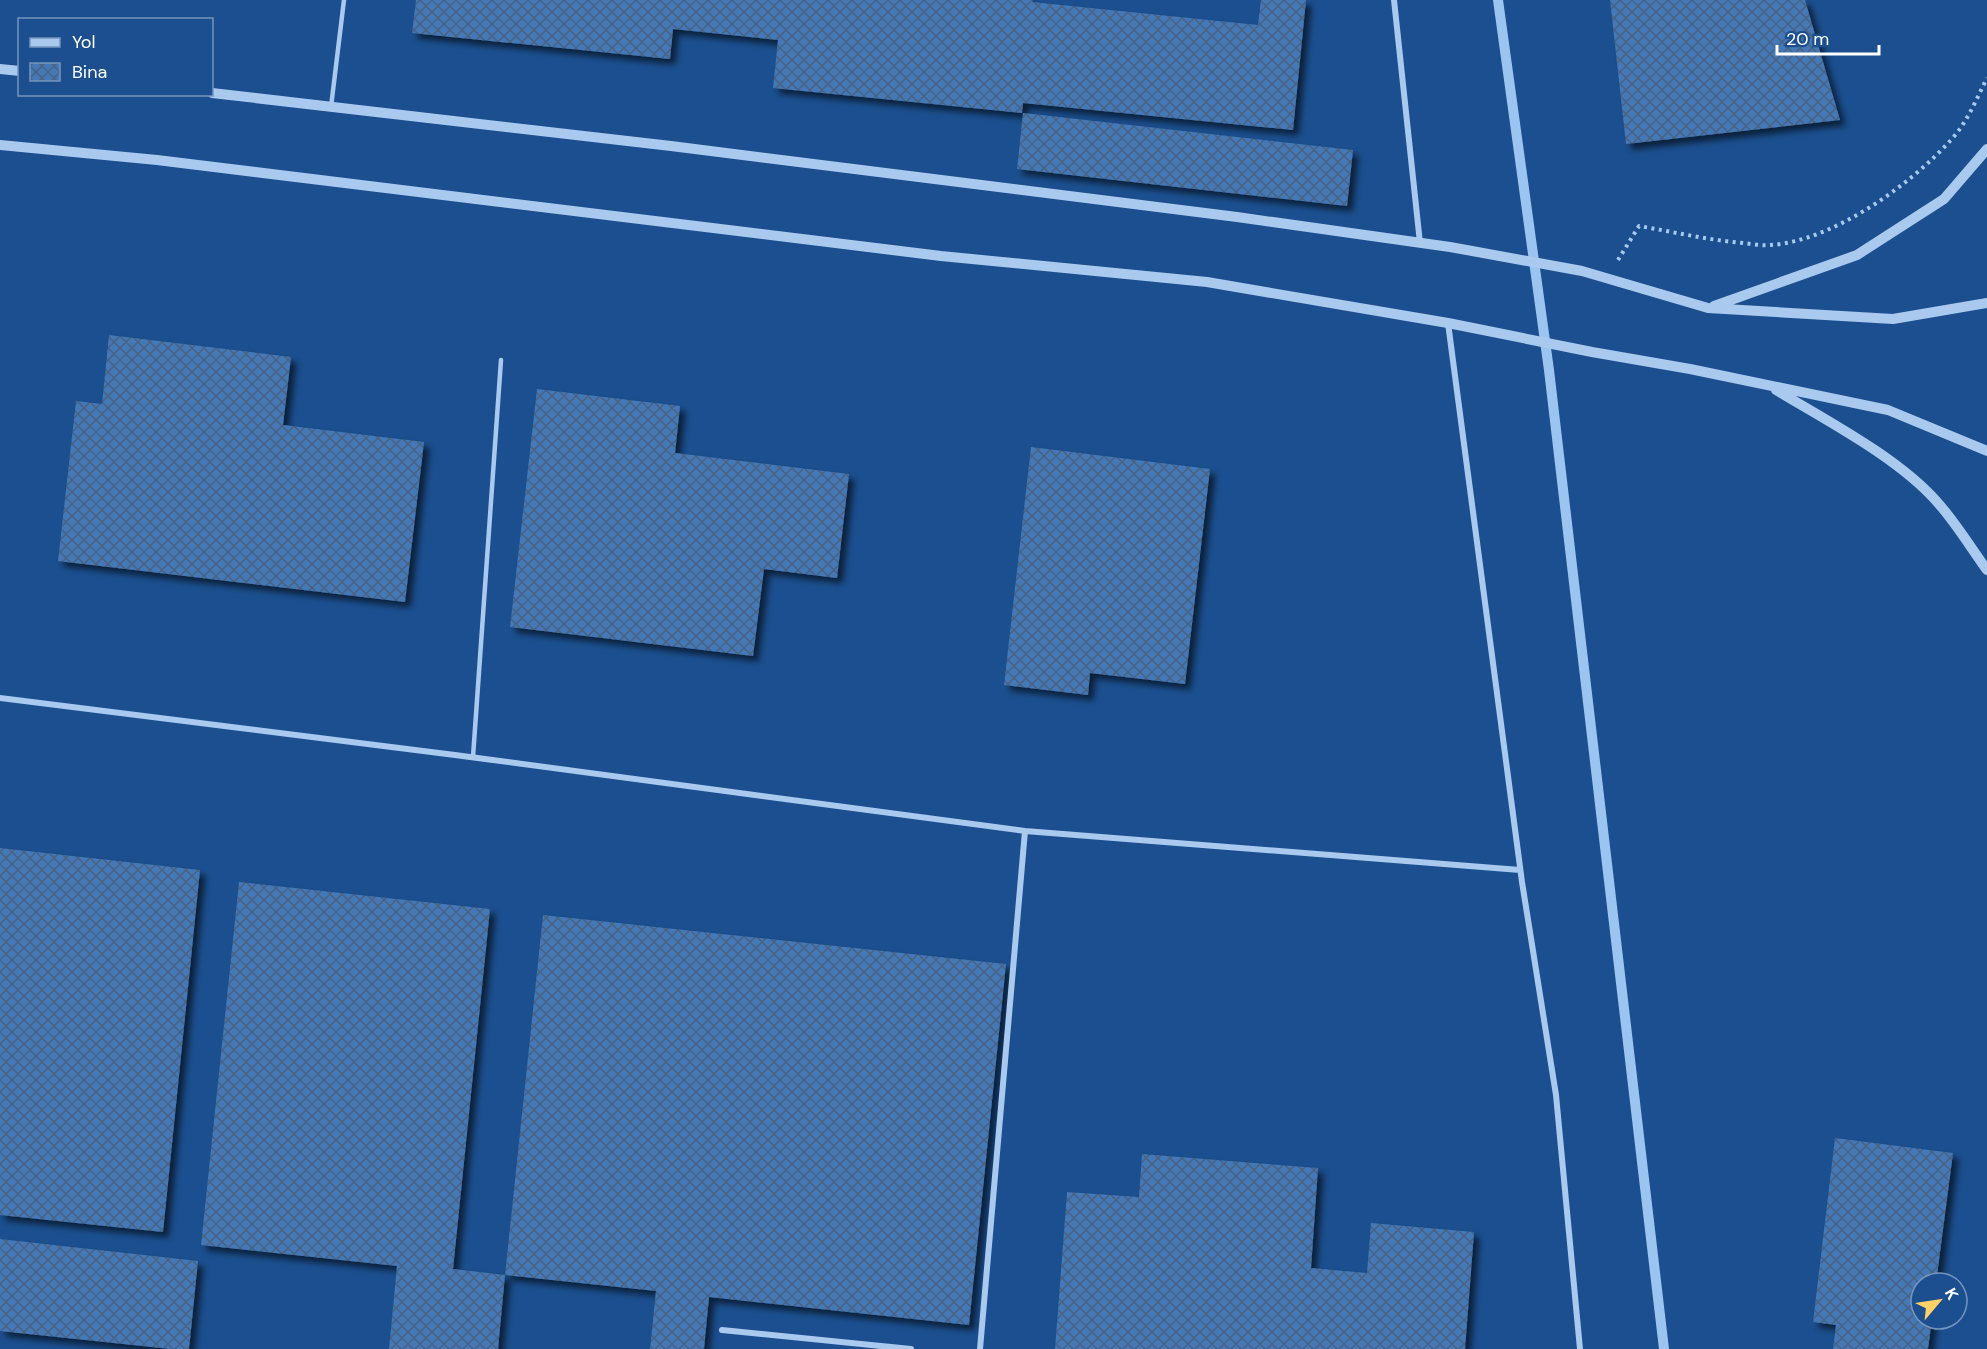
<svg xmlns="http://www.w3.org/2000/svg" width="1987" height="1349" font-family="'DM Sans',sans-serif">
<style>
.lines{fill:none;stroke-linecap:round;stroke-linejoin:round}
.stream{stroke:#9cc4f0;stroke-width:10}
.building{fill:url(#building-cross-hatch);filter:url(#shadow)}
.path{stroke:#a9c9ee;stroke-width:4;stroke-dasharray:3 4.5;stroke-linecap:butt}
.service{stroke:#a9c9ee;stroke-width:4.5}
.minor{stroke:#a9c9ee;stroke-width:6}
.tertiary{stroke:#a9c9ee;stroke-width:10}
</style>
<defs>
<pattern id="building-cross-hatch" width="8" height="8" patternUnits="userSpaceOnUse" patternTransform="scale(1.5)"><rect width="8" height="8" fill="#4478b7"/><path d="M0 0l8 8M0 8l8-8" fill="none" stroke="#486282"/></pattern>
<filter id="shadow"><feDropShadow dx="5.5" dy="5.5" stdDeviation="3" flood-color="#0009"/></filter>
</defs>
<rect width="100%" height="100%" fill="#1b4f8f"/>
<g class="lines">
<path class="stream" d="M1498,0L1549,370L1664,1349"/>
</g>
<path class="building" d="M416,0H1033L1032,2L1258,25L1261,0H1306L1293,130L1023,103L1022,113L773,88L778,40L673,29L670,59L412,33Z
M1610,0H1805L1840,120L1626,144Z
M1023,113L1353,150L1347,206L1017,169Z
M109,335L291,357L283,425L424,442L405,602L58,561L76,401L102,404Z
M537,389L680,406L675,453L849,474L837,578L764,569L753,656L510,627Z
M1031,447L1210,469L1185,684L1090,673L1088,695L1004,685Z
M0,848L200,870L163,1232L0,1215Z
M239,882L490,909L453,1269L505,1275L498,1349H389L397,1266L201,1245Z
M543,915L1006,964L969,1325L709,1297L704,1349H650L656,1291L505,1275Z
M1835,1138L1953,1153L1936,1283H1921V1319H1932L1928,1349H1833L1836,1325L1813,1322Z
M1142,1154L1318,1168L1311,1268L1367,1273L1371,1223L1474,1232L1465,1349H1055L1067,1192L1139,1197Z
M0,1239L198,1261L189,1349H171L0,1331Z"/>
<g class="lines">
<path class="path" d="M1618,260L1639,226C1674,232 1708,240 1743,243C1752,244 1762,246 1771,245C1832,241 1909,186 1950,141C1967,123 1976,100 1987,78"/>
<path class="service" d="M331,107L344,0
M473,757L501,360"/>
<path class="minor" d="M1394,0L1420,243
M1448,323L1522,882L1556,1095L1580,1349
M0,698L455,755L1025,831L1520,870
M722,1330L911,1349
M980,1349L1025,831"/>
<path class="tertiary" d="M0,69L20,71
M212,93L671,146L1237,217L1450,247L1582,271L1708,308L1893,319L1987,303
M0,145L157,160L941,256L1207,282L1448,323L1592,352L1690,369L1888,410L1987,451
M1714,306L1857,255L1944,199L1987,149
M1776,390C1827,421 1899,458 1938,503C1956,523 1971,548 1987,570"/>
</g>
<rect x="18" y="18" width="195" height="78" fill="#1b4f8f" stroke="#7695bc" stroke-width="1.5"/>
<rect x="30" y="38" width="30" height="9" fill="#a9c9ee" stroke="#7695bc" stroke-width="1.5"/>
<text x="72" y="48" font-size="18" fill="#ffffff">Yol</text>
<rect x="30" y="63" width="30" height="18" fill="url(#building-cross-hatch)" stroke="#7695bc" stroke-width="1.5"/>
<text x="72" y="78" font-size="18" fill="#ffffff">Bina</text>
<g transform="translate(1939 1301) rotate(61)"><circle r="28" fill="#1b4f8f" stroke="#7695bc" stroke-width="1.5"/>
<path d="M0-4.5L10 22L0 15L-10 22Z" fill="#ffd166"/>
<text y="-9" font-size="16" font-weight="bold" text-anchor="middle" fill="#ffffff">K</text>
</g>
<path d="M1777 45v9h102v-9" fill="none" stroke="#ffffff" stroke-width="3"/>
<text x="1786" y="45" font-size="18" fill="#ffffff" stroke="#1b4f8f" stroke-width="4.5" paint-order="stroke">20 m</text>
</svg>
